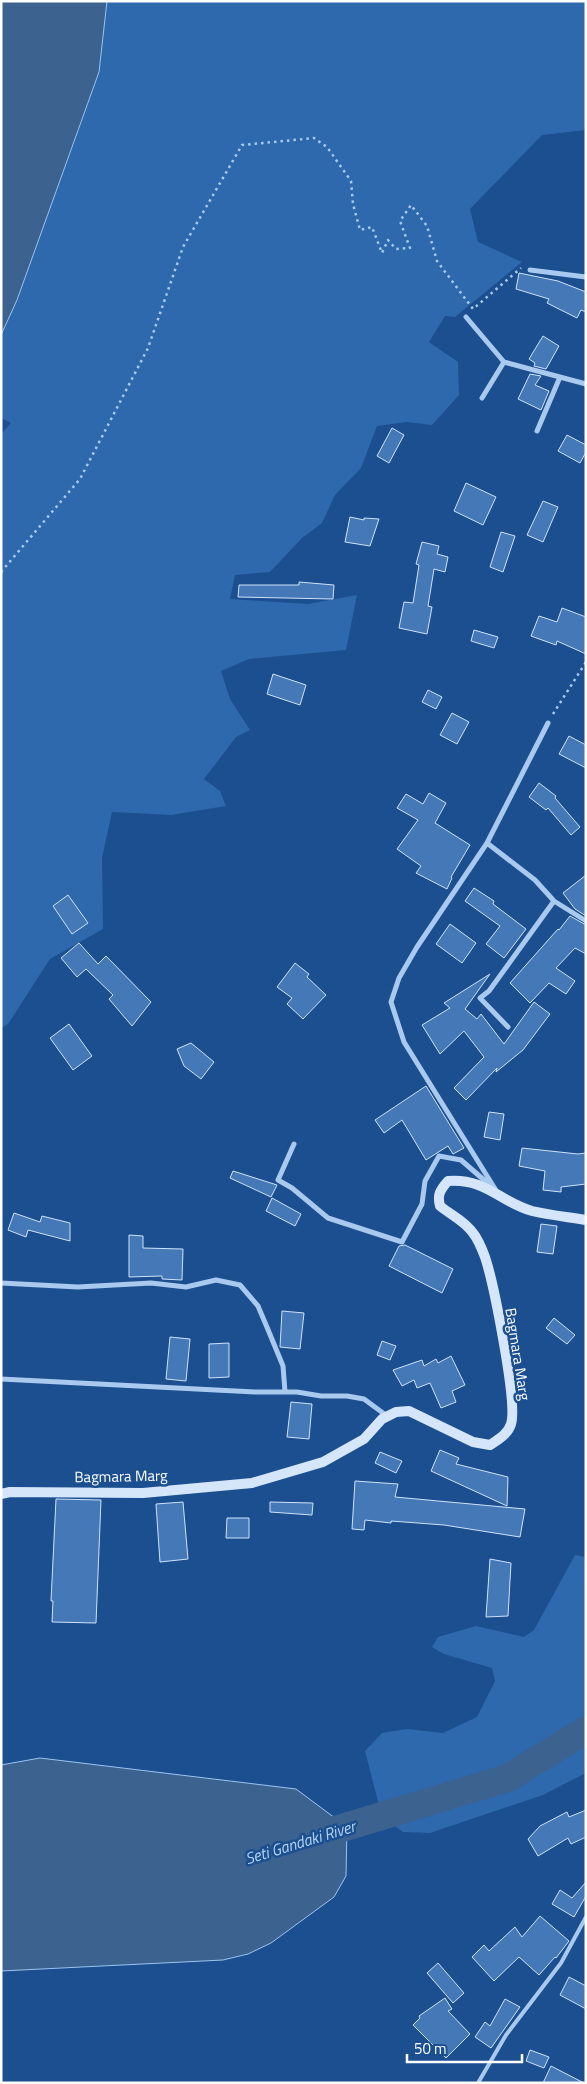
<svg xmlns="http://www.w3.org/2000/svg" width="587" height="2084" font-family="'Titillium Web',sans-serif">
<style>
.green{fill:#2e69ad}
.water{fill:#3c6290;stroke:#9cc4f0}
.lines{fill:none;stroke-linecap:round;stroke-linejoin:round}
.river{stroke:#3c6290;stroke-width:28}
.building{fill:#4478b7;stroke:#cfe3fa}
.path{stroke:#a9c9ee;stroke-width:2.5;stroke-dasharray:2.5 4;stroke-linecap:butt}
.service{stroke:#a9c9ee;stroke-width:4}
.minor{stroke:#a9c9ee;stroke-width:5}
.secondary{stroke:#d6e6fa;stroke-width:10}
.labels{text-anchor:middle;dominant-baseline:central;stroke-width:5;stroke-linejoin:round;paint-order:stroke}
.street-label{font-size:15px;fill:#fff;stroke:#1b4f8f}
.water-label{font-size:16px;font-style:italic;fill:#b5d3f5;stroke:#1b4f8f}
</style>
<rect width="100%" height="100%" fill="#1b4f8f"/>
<path class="green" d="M107,1H586V130L542,135L470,209L478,242L522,262L455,317L445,316L429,342L458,362L459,395L432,425L407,422L377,426L361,468L335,495L322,523L302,538L270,572L235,575L230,599L308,604L357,595L346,650L249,659L221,671L230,699L250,730L236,737L204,779L220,791L226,806L171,815L112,812L102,858L103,929L50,959L8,1024L1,1028V434L11,423L1,418V335L17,300L99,72Z
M575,1555L586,1557V1773L543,1795L430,1833L403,1832L382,1817L365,1751L382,1733L407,1729L443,1733L477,1717L495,1681L492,1668L444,1654L432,1647L438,1637L476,1626L524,1637L534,1630Z"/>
<path class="water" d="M1,1H107L99,72L17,300L1,335Z
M40,1758L296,1789L347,1827L346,1876L334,1897L271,1943L248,1954L223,1960L1,1971V1765Z"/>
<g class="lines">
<path class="river" d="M312,1837L508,1778L586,1730"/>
</g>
<path class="building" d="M519,273L558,281L586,292V312L581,310L577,318L547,303L549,299L516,289Z
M543,336L559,346L546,369L534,366L535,363L529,359Z
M530,374L541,376L535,385L549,391L541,410L518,399Z
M392,428L404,435L389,463L377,456Z
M567,435L586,445V452L580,463L558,451Z
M466,483L496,497L483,525L454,511Z
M543,501L558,507L543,542L527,535Z
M350,517L364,520V518L379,519L370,546L345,542Z
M501,532L515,536L503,572L490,567Z
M422,542L439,546L437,554L448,557L445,572L434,569L428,606L432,607L427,634L399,628L404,602L413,603L419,565L416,564Z
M299,582L334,585L333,599L238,597L239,585H299Z
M562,608L586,617V654L557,641L556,645L531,636L539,616L557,622Z
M474,630L498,637L494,648L471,641Z
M273,674L306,685L300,705L267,694Z
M428,690L442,697L436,709L422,702Z
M452,713L469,722L457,744L440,735Z
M569,736L586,745V768L559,754Z
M539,783L556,796L555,798L580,827L571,835L548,808L546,810L529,797Z
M429,793L446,803L435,823L470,845L451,877L452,878L447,889L416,873L421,866L397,849L418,820L397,808L406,794L423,804Z
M586,875V916L575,909L563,893Z
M474,888L494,901L493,904L526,929L504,958L486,944L500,926L465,901Z
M68,895L88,923L72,934L53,906Z
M570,916L586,925V954L575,948L556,968L575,981L566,994L549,983L530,1003L510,983L558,929L559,930Z
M450,924L476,943L462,963L436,944Z
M79,943L98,964L106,956L151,1002L132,1026L109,999L113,995L86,969L77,977L61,958Z
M295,963L309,974L307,977L326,995L303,1019L287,1004L292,998L277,987Z
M490,974L465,1009L477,1019L481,1014L504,1044L534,1002L550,1014L523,1050L496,1072L497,1068L466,1100L454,1088L484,1057L464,1031L440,1054L422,1025L450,1008L444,1003Z
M69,1024L92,1056L73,1070L50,1038Z
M191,1043L214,1062L201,1079L184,1066L177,1049Z
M426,1086L464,1148L453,1154L448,1146L426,1160L402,1120L384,1133L375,1120Z
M489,1112L504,1114L500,1140L484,1137Z
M522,1148L578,1154L586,1153V1184L561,1187V1192L543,1190L545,1171L519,1166Z
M233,1171L277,1185L271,1197L230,1178Z
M272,1198L301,1214L295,1226L266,1211Z
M14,1213L40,1222L42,1216L70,1223V1241L28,1230L26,1237L8,1230Z
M541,1224L557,1226L553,1254L537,1252Z
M129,1235L143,1236V1248L183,1249L182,1280L162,1279V1276L129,1277Z
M405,1245L453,1269L442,1293L389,1266L399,1246Z
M282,1311L304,1313L300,1349L280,1347Z
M554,1318L575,1335L567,1344L546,1328Z
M170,1337L190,1339L186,1381L166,1379Z
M382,1341L396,1346L390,1360L377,1355Z
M229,1343V1377L209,1378V1344Z
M451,1356L465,1385L452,1391L456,1402L441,1408L430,1383L417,1388L414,1380L402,1386L393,1370L422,1360L424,1366L436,1359L438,1363Z
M291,1402L312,1404L309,1439L287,1437Z
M440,1450L459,1458L456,1464L508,1477L507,1506L431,1471Z
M380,1452L402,1461L396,1473L375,1463Z
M355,1481L398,1484L395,1497L525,1509L520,1537L444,1525L391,1521V1523L365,1520L364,1530L352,1529Z
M56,1499L101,1500L96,1623L52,1622L53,1601H51Z
M183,1502L188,1559L160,1562L156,1504Z
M270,1502L313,1503L312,1515L270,1512Z
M227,1518H249V1538H226Z
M490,1559L511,1563L508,1616L486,1617Z
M586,1810V1837L571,1844L568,1838L538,1856L528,1839L540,1826L567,1812L569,1817Z
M586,1882V1896L574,1917L552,1904L560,1890L572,1898Z
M540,1916L569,1941L556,1958L555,1957L539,1975L519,1957L494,1981L472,1957L484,1945L489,1951L515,1927L522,1937Z
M438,1963L464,1993L453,2003L427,1973Z
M569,1977L586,1986V2009L560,1995Z
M445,1998L452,2009L448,2011L470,2034L446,2058L413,2025L420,2018L419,2016Z
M505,1999L520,2007L491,2048L475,2037L485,2022L490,2026Z
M530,2050L549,2057L544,2068L526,2061Z
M551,2066L584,2083H543Z"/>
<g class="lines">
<path class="path" d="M1,572L80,479L148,348L183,247L242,145L314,138L327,147L351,181L353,204L360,230L372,227L382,253L388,240L396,249L410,248L400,221L411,205L427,226L437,261L473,309L521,268
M553,714L586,662"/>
<path class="service" d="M478,2083L506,2035L561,1963L586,1917"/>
<path class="minor" d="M530,270L586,277
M466,317L504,362
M482,398L504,362L586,384
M537,431L560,377
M487,843L535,880L554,901L586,921
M508,1027L480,998L489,991L554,901
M294,1144L278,1180L292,1188L328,1218L402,1242L422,1204L425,1181L439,1156L461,1160L492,1187
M497,1192L404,1042L391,1002L399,978L417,947L487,843L548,723
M1,1283L78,1287L151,1283L186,1287L216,1280L240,1285L258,1306L269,1332L283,1366L285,1392
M1,1379L255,1392H297L321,1396H347L364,1399L387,1416"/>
<path class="secondary" d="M1,1494L10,1492L143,1493L252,1483L323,1462L364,1439L382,1419L396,1412L409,1411L473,1442L490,1445C499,1439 508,1434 511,1424C518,1403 493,1281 485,1257C482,1249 478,1239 473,1233C465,1221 451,1215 440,1206C437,1195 440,1190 448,1181C486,1178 500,1202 532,1211C549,1215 568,1217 586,1220"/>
</g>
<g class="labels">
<g class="street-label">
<text transform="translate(518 1354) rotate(81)">Bagmara Marg</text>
<text transform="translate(121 1476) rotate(-1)">Bagmara Marg</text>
</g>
<g class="water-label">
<text transform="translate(300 1842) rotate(-17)">Seti Gandaki River</text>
</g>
</g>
<rect width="587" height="2084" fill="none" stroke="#ffffff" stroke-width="5"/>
<path d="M407 2054v8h115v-8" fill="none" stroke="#ffffff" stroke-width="2.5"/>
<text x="414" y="2054" font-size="15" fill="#ffffff" stroke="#1b4f8f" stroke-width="4" paint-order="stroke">50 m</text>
</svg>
